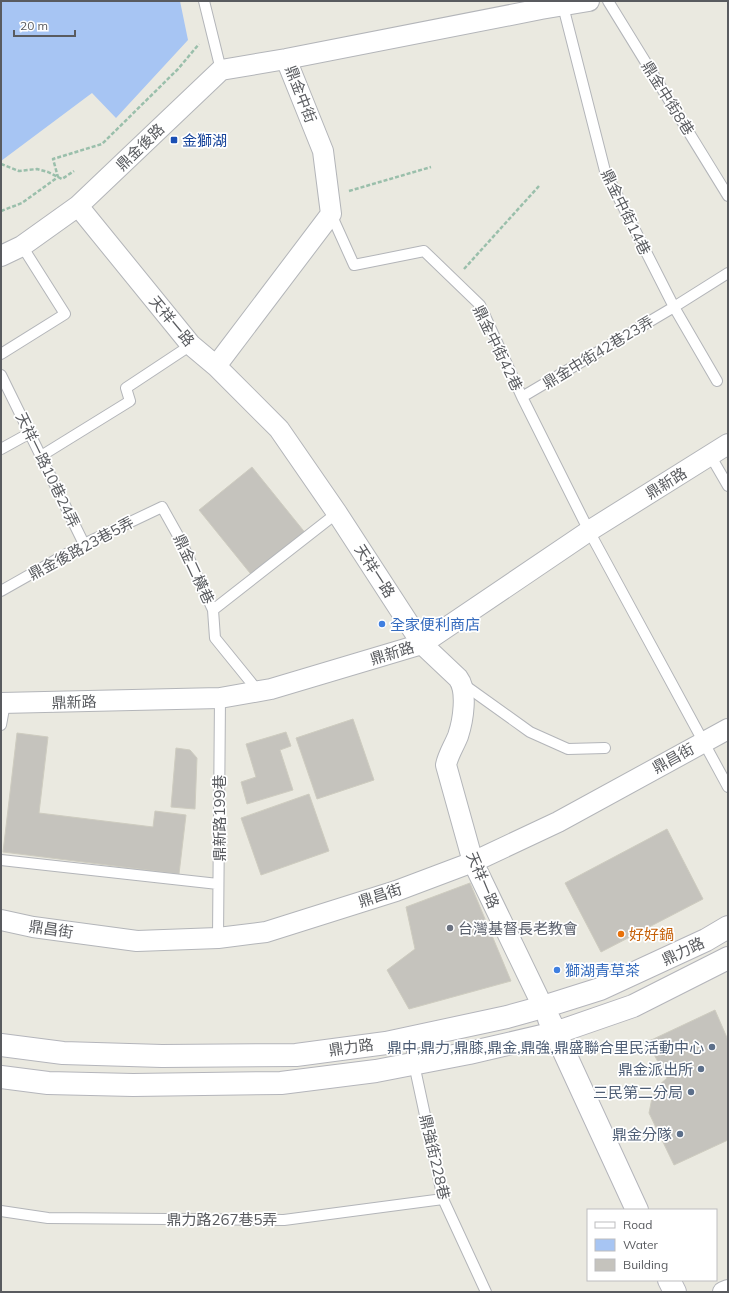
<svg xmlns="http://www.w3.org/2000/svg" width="729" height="1293" font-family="Mulish,'Noto Sans TC',sans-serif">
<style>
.water{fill:#a7c5f3}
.building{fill:#c5c3bd;stroke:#ceccc0}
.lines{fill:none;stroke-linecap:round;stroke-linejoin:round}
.lane-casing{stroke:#b3b5b9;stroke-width:12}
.street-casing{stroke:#b3b5b9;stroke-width:22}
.secondary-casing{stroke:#b4b5bb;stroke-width:24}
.path{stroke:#9abfab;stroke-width:2.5;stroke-dasharray:4 2;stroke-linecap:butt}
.lane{stroke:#fff;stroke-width:10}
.street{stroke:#fff;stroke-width:20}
.secondary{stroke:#fff;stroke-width:22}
.transit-dot{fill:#1a4fb4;stroke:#fff;stroke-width:1.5}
.shop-dot{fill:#3f7fe0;stroke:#fff;stroke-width:1.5}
.worship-dot{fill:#6b7280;stroke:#fff;stroke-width:1.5}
.food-dot{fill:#e8710a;stroke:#fff;stroke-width:1.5}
.service-dot{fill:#5c6f8a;stroke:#fff;stroke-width:1.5}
.labels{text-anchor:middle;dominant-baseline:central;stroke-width:3.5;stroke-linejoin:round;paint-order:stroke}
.street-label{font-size:15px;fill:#595b5f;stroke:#fff}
.transit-label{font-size:15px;fill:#164399;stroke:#fff;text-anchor:start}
.shop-label{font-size:15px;fill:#366cbe;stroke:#fff;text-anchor:start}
.worship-label{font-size:15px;fill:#5b616d;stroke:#fff;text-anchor:start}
.food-label{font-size:15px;fill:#c56008;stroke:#fff;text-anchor:start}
.service-label{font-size:15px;fill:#4e5e75;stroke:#fff;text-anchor:end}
</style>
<rect width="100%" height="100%" fill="#eae9e0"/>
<path class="water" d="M1,1H180L188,40L116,118L92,93L1,161Z"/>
<path class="building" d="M252,467L307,535L254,578L199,510Z
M353,719L374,780L317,799L296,738Z
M286,732L291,746L280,750L293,790L247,804L241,782L256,777L246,744Z
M17,733L48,737L39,813L153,827L155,811L186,815L179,874L3,852Z
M176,748L190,750L197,758L195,809L171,807Z
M309,794L329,851L261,875L241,818Z
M667,829L703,899L601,952L565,883Z
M470,883L511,981L409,1009L387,970L415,949L406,907Z
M715,1010L728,1040V1140L674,1165L649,1113L652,1098L657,1087L667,1078L647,1042Z"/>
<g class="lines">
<g class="lane-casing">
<path id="lane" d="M204,1L221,70
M608,1L728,196
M563,6L605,171L674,307L717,381
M331,214L354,265L424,251L480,305L522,397L589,531L728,787
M1,354L65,314L22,246
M1,375L84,544
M522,397L674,307L728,273
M1,449L30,433
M710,455L728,486
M41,456L130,401L126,388L191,345
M1,591L84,544L162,507L181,541L213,610L215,638L258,691
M213,610L337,513
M463,684L530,732L568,749L605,748
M1,725L5,703
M1,860L218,884
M218,938L220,698
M410,1038L414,1064L443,1199L486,1292
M1,1211L48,1218L284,1220L443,1199"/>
</g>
<g class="street-casing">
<path id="street" d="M78,206L191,345L216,366L279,429L337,513L422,644L458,678C468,691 463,721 458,736C454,746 448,755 446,765L473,862L543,1007
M1,256L22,246L78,206L221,70L286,59L541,9L589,1
M216,366L331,214L323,151L286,59
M1,703L220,698L271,689L422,644L589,531L728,444
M1,920L33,927L137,941L218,938L266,932L396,891L473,862L558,822L728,729
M723,1292L728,1290"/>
</g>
<g class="secondary-casing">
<path id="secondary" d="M549,1019L637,1210
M1,1045L63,1053L162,1056L296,1055L386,1043L507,1017L543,1007L600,989L706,940L728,927
M1,1077L48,1083L133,1085L281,1083L376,1071L469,1053L555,1033L633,1006L728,958
M669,1280L675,1292"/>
</g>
<path class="path" d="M1,164L19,171L37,169L48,172L62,179L74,171
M349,191L431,167
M1,211L22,203L58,177L53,159L102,144L178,69L199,44
M464,269L539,186"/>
<use href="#lane" class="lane"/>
<use href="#street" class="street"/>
<use href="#secondary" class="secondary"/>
</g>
<rect class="transit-dot" x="170" y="136" width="8" height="8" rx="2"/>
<g class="shop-dot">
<circle cx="382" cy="624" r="4"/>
<circle cx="557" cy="970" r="4"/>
</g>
<circle class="worship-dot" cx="450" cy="928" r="4"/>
<circle class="food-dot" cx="621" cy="934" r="4"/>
<g class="service-dot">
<circle cx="712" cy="1047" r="4"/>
<circle cx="701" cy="1069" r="4"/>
<circle cx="691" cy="1092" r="4"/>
<circle cx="680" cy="1134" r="4"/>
</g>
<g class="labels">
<g class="street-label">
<text transform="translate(301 94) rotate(69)">鼎金中街</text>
<text transform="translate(668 98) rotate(58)">鼎金中街8巷</text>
<text transform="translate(140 147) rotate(-44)">鼎金後路</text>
<text transform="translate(626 212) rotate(64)">鼎金中街14巷</text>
<text transform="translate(172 321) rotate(50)">天祥一路</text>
<text transform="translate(498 348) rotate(64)">鼎金中街42巷</text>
<text transform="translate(598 352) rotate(-31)">鼎金中街42巷23弄</text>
<text transform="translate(48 470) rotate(64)">天祥一路10巷24弄</text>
<text transform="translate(666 483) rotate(-32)">鼎新路</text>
<text transform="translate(81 548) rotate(-28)">鼎金後路23巷5弄</text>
<text transform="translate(194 569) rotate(65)">鼎金二橫巷</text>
<text transform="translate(375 571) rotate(57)">天祥一路</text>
<text transform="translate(392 653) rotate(-17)">鼎新路</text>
<text transform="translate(74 702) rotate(-2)">鼎新路</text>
<text transform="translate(673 758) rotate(-29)">鼎昌街</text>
<text transform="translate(219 818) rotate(-90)">鼎新路199巷</text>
<text transform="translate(483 880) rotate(67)">天祥一路</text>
<text transform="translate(380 895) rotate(-18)">鼎昌街</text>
<text transform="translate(51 929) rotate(9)">鼎昌街</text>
<text transform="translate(683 951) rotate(-25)">鼎力路</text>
<text transform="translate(351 1047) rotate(-8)">鼎力路</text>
<text transform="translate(435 1157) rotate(77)">鼎強街228巷</text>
<text x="222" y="1219">鼎力路267巷5弄</text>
</g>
<g class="transit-label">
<text x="182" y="140">金獅湖</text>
</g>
<g class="shop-label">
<text x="390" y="624">全家便利商店</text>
<text x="565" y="970">獅湖青草茶</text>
</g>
<g class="worship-label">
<text x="458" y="928">台灣基督長老教會</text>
</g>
<g class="food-label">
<text x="629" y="934">好好鍋</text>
</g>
<g class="service-label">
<text x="704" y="1047">鼎中,鼎力,鼎膝,鼎金,鼎強,鼎盛聯合里民活動中心</text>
<text x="693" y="1069">鼎金派出所</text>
<text x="683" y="1092">三民第二分局</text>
<text x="672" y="1134">鼎金分隊</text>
</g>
</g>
<rect width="729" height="1293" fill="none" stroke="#595b5f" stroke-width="4"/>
<rect x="587" y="1209" width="130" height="72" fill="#ffffff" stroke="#bdbdbf"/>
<rect x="595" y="1222" width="20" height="6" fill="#ffffff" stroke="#bdbdbf"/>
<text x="623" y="1229" font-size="12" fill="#595b5f">Road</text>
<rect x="595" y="1239" width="20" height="12" fill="#a7c5f3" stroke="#bdbdbf"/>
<text x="623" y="1249" font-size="12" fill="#595b5f">Water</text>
<rect x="595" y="1259" width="20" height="12" fill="#c5c3bd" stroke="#bdbdbf"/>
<text x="623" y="1269" font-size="12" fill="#595b5f">Building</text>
<path d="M14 30v6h61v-6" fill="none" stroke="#595b5f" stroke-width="2"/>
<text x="20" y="30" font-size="12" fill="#595b5f" stroke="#ffffff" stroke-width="3" paint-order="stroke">20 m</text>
</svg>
